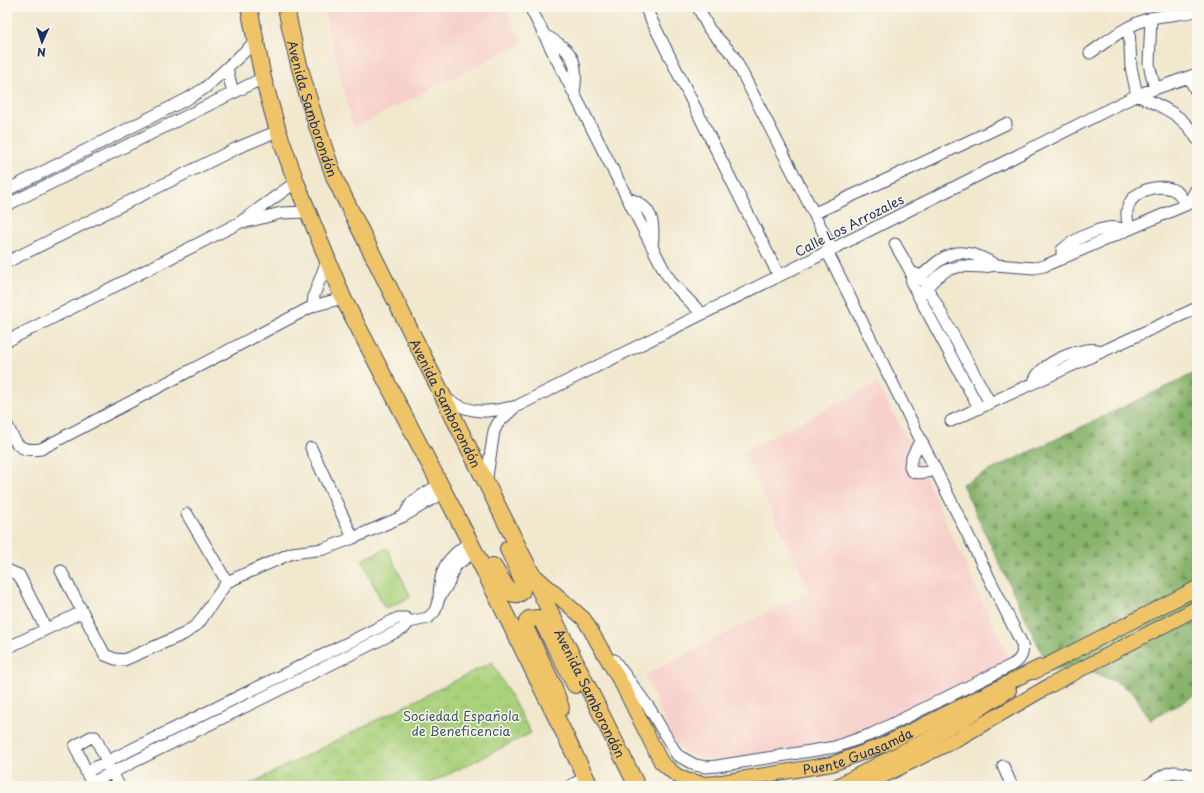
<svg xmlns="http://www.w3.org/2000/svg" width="1204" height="793" font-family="'Playpen Sans',sans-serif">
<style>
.built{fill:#f7d0cb}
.grass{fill:#aad17b;stroke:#62806c}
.forest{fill:url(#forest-firs);stroke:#517164}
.park{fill:url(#park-crowns);stroke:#62806c}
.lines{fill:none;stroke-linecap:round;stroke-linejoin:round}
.minor-casing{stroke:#3b4b6f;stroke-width:13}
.major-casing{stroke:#3b4b6f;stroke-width:16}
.highway-casing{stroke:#3b4b6f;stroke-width:18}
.minor{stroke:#fff;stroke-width:11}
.major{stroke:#efc469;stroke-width:14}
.highway{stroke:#efc469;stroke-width:16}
.labels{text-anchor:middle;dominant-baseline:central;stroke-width:3;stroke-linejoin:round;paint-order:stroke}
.street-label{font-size:13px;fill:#1b2f5e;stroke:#fbf7ec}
.park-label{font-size:13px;fill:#3f5865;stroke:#fbf7ec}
</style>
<defs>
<pattern id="forest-firs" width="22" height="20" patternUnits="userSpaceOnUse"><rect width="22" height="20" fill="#87b36b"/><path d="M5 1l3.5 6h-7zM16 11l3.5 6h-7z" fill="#6e925b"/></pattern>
<pattern id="park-crowns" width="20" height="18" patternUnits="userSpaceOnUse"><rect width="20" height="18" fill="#aad17b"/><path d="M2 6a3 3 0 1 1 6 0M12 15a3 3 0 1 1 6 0" fill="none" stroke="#92b46d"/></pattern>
</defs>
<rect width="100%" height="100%" fill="#fbf7ec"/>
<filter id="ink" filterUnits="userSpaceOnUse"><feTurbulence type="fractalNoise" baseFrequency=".025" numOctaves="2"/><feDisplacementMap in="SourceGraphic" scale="8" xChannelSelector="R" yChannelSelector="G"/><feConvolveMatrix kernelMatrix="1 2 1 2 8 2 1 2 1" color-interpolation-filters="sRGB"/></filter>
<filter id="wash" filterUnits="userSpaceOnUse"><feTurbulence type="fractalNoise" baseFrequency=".012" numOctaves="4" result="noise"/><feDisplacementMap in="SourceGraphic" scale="16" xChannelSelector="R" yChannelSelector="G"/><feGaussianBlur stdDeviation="0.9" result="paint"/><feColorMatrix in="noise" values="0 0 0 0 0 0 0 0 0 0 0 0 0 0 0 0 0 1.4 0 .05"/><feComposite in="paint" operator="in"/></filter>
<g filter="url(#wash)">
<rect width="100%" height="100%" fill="#f1e8ce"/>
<path class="built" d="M331,7H504L522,43L353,128L323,8Z
M877,383L914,452L1010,661L864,732L829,743L714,760L699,759L688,754L676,746L645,675L810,591L743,452Z"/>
<path class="grass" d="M387,548L411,597L385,609L362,560Z"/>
<path class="forest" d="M1197,372V694L1150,720L1134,693L1118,683L1080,666L1050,670L962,484Z"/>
<path class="park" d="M492,662L531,733L425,786H246Z"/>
</g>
<g filter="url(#ink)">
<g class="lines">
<g class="minor-casing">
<path id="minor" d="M530,7L665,272L673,284L701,313
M645,7L779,276
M698,7L709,29L733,55L832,249
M1151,18L1149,64L1155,89
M1129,27L1131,67L1137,95C1161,106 1184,115 1197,139
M544,35C573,50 579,61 574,93
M1090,53C1109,40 1128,24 1151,18C1166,15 1182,14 1197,11
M227,68L233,93
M1189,78L1197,93
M7,190L187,99L205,88L255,42
M627,198C653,206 655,222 652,247
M1188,204L1197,188
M7,205L263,78
M815,213L1006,124
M246,222L281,213L308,212
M1129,229C1128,222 1125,214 1128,207C1133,189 1166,180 1179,194C1182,197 1183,202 1185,205
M895,244L911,272L912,284L979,408
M1062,259V250C1074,239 1111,220 1125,231
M7,262L237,148L278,131
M911,272L921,276L990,403
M917,280C947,252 957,243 996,265
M919,295L937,277L947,270L961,266L983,267L996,265L1034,268L1044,266L1197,200
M313,306L314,295L327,261
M7,341L239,223L296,182
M1034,383C1036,364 1085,344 1101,351
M446,399C473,415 487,413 517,406L779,276L1137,95L1197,74
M951,421L1197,308
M7,425C16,444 18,452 41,449L313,306L343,298
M921,440C909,461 899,480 936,470
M311,448L353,538
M486,483L494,431L498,423L515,407
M187,514L227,582
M404,516L412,502L440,484
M7,570L19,575L46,629
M61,571L105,655L115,659L124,660L184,634L198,624L227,582L292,553L324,549L353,538L404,516L444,492
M439,597C440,567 446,559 470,542
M9,647L82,612
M614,660L650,709L677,755L695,765L706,767L717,766L835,747L872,734L1012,665C1021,660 1024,654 1022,644L827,251
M1003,766L1012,786
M86,772L398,618H406L409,622
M89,778L75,746L91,737H95L119,786
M91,783L404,628L409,622L428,618L435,611L439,598L449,582L454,567L475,551
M570,786L586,777
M1147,786C1171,770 1169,769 1197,777"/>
</g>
<g class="major-casing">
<g id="major">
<path id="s1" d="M532,573L584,619L623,686L661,762L676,775L686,780L706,784L716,783L832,764L883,745L1040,667"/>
<path d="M1034,672L1197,588"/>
<path d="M837,786L961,721L1009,690"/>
<path d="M863,786L959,738L1049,686L1197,608"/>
</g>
</g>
<g class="highway-casing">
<g id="highway">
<path d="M249,7L263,78L278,131L296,182L343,298L470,542L590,786"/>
<path id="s2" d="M286,7C297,67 315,123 335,179L637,786"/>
<path d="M493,566L510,593C537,602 512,558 508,549"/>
<path d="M561,708L553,685L526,629L527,622L529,619L538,618L542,621L575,685"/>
</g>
</g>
<use href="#minor" class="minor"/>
<use href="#major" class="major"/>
<use href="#highway" class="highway"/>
</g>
</g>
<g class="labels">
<g class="street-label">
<text stroke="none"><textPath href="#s2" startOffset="105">Avenida Samborondón</textPath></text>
<text transform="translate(849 225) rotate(-27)">Calle Los Arrozales</text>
<text stroke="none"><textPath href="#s2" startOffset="429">Avenida Samborondón</textPath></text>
<text stroke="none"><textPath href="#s2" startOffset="753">Avenida Samborondón</textPath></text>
<text stroke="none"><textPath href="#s1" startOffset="439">Puente Guasamda</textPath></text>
</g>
<g class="park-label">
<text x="461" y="715">Sociedad Española<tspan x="461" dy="15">de Beneficencia</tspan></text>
</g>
</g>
<rect width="1204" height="793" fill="none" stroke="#fbf7ec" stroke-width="24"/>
<g transform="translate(42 42) rotate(183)" stroke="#fbf7ec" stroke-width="3" paint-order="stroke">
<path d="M0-3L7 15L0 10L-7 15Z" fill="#1b2f5e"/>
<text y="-6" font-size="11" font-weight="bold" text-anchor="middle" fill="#1b2f5e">N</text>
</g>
</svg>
